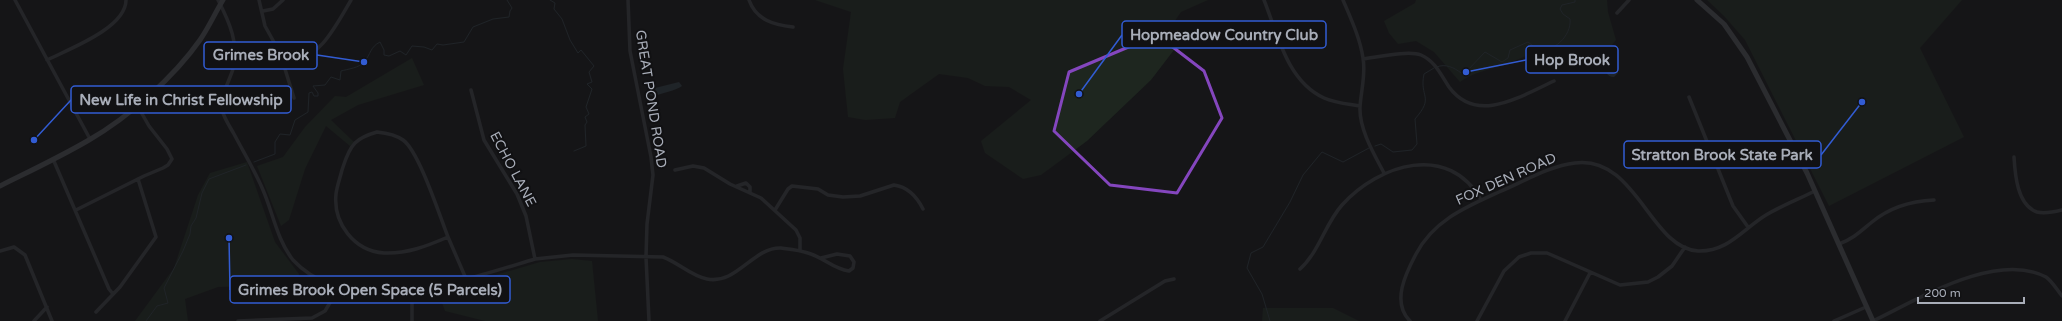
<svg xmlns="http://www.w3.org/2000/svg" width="2062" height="321" font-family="'Varela Round',sans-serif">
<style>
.green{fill:#1e261f}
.water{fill:#2c353c}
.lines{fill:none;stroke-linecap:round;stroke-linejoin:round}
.stream{stroke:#2c353c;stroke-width:1}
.street{stroke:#37383d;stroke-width:3.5}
.secondary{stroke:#45474d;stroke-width:5}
.marked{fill:none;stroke:#8446be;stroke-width:3;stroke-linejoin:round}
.labels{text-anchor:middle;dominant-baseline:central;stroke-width:4;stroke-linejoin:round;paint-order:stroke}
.street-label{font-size:14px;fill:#a8adb8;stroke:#111113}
.leader{fill:none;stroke:#325cd3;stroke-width:1.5}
.callout-dot{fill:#325cd3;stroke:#111113;stroke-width:1.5}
.callout{fill:#111113;stroke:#325cd3;stroke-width:1.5}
.callout-label{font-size:15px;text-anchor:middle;font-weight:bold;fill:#a8adb8}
</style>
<rect width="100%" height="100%" fill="#161618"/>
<path class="green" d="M815,0H1208L1181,12L1170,28L1174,50L1151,80L1087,141L1041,175L1023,179L985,153L981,141L1031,100L1009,87L985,86L968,78L939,74L900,102L895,118L865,120L848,117L843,69L851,12Z
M1416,0H1607L1608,12L1616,40L1608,50L1567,72L1555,50C1536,49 1521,59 1504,65C1488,70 1474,72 1460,82L1434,52L1416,41L1398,44L1389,33L1384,21L1415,3Z
M1707,0H1962L1920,48L1964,137L1829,206L1745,40L1724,16Z
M412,58L424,85L358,105L331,120L354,142L350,146L326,126L305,169L289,220L281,226L257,166L283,157L305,127L335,96L346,97Z
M247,162L275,242L299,274L297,285L218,287L185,299L188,321H135L174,268L198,195L210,173Z
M572,259L592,261L598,321H485L445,311L438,292L540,262Z
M1263,308H1333L1359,321H1262Z"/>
<path class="water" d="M1608,59C1614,61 1618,66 1618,73L1614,77C1606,77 1603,68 1604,61Z
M679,82L682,86C677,90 660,94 653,96L647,94L651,89Z"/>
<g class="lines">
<path class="stream" d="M550,0L555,3L554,9L562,19L570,40L578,53L581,50L594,66L589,72L592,82L587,84L592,89L586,107L589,114L585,117L587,122L585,125L586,146L574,151
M1437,67C1445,63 1455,68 1461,73L1466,72L1485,52L1502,62L1508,58L1510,50L1528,42C1531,44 1534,47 1536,48C1553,55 1572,35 1570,19L1563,14L1560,9L1562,5L1575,2V0
M1375,146L1381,144L1393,152L1412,150L1417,144L1415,119C1435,96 1419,98 1424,74L1434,68
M254,162L275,154V142L280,134L290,135L295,120L308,112L309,93L312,92L314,96H318V93L313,86L325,85L331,77L340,80L341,71C348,69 359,68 364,62C371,54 370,47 380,42L384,50V55L389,56L400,51L406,55L412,46L424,47L432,50L437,44L443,45L464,42L473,27L493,19L509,17L510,11L512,8L507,0
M146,321L157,306L168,303L164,288L183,251L190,234L191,226L196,218L202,193L209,179L246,165
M1270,321L1262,294L1247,268L1251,253L1263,247L1290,202L1303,175L1322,152L1343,162L1369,148"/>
<path class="street" d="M15,0L90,139
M218,0C229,21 240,46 233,69C229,82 220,96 222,110C224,118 230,127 234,134C244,153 255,171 263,190C273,213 277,240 293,260C350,321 464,280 535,259L573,255L663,257C679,263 691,276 707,279C737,285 753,247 781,248C789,249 800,250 808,253C823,257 833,269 849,271L853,268L854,262L850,256L837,254L821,258
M259,0L265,26L280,53L294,98
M628,0L630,51L651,157L653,175L647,224L646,257L649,321
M749,0C756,20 774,25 793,27
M1264,0C1278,35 1287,81 1324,98C1335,103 1348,104 1360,106
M1343,0C1351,19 1360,38 1363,58C1366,75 1361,90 1360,107C1359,129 1374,154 1384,173
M263,11L273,9L283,0
M1617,13L1629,0
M1363,59C1378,57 1409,50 1421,55C1435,61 1441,75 1449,87C1477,125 1521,96 1554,81
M47,60C69,49 126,28 126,0
M285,68C321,56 333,31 351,0
M471,90L484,140L517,194L526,216L535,259
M1689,97L1733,206L1748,227
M377,132C386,133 396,135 403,140C419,151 440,217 448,237C427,246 407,254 384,253C354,251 333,223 336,194C337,186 340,178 342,170C345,161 348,150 355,143C361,137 370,134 377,132Z
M2014,157C2015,174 2017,205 2037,212C2045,214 2054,212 2062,210
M53,159L109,289L113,294
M675,170L693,166L704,168L730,184L761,198L796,230L800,238V251
M737,186L746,183L750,187V192
M76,210L144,176L163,168L168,165L172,159L167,149L149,126L137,105
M775,210L788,189L792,186L818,189L828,195L843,197L860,196L894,185C908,187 917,197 923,209
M448,237L467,281
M1839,244C1853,239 1861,231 1872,222C1889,208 1912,201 1934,200
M0,251L14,247L25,255L52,321
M1300,269C1319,252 1325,224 1342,205C1379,164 1449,142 1481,200
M412,296V321
M96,312L120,287L156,237L138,179
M34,321L47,307
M238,321L312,318L325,311L337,291
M1100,321L1165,281L1174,279
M1410,321C1391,302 1406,273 1416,254C1434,220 1466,207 1499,192C1523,182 1549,166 1575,163C1636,155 1650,248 1698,251C1728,252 1743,229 1766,215C1781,206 1799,199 1815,191
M1477,321L1504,271L1519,257L1531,253H1547L1620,285L1648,282L1658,277L1672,266L1685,247
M1565,321L1590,273
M1834,321L1866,307
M1873,321C1919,299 1996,251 2046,277C2052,281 2057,290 2062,296"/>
<path class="secondary" d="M1697,0L1724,24L1747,57L1807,173L1873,321
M0,186C30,171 60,157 89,140C129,117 174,77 200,40C209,27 215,13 223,0"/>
</g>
<path d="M0 0H2062V321H0ZM1157,35L1204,71L1222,118L1177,193L1110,185L1054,131L1069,72Z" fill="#161618" fill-opacity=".55" fill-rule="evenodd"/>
<path class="marked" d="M1157,35L1204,71L1222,118L1177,193L1110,185L1054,131L1069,72Z"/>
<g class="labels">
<g class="street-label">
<text transform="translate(651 99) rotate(81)">GREAT POND ROAD</text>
<text transform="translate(513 169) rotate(62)">ECHO LANE</text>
<text transform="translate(1506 179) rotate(-24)">FOX DEN ROAD</text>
</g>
</g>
<path class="leader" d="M1079 94L1122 35M364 62L317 55M1466 72L1526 60M34 140L71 100M1862 102L1821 155M229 238L230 290"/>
<g class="callout-dot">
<circle cx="1079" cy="94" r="4"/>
<circle cx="364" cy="62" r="4"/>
<circle cx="1466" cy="72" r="4"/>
<circle cx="34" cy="140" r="4"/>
<circle cx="1862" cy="102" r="4"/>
<circle cx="229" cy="238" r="4"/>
</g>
<g class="callout">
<rect x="1122" y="21" width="204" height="27" rx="4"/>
<rect x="204" y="42" width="113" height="27" rx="4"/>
<rect x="1526" y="46" width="92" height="27" rx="4"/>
<rect x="71" y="86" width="220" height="27" rx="4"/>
<rect x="1624" y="141" width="197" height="27" rx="4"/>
<rect x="230" y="276" width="280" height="27" rx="4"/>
</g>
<g class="callout-label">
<text x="1224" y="40">Hopmeadow Country Club</text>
<text x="261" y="60">Grimes Brook</text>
<text x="1572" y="65">Hop Brook</text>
<text x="181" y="105">New Life in Christ Fellowship</text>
<text x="1722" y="160">Stratton Brook State Park</text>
<text x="370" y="295">Grimes Brook Open Space (5 Parcels)</text>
</g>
<path d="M1918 297v6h106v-6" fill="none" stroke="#a8adb8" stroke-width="2"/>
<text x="1924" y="297" font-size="12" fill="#a8adb8" stroke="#111113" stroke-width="3" paint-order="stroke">200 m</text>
</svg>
